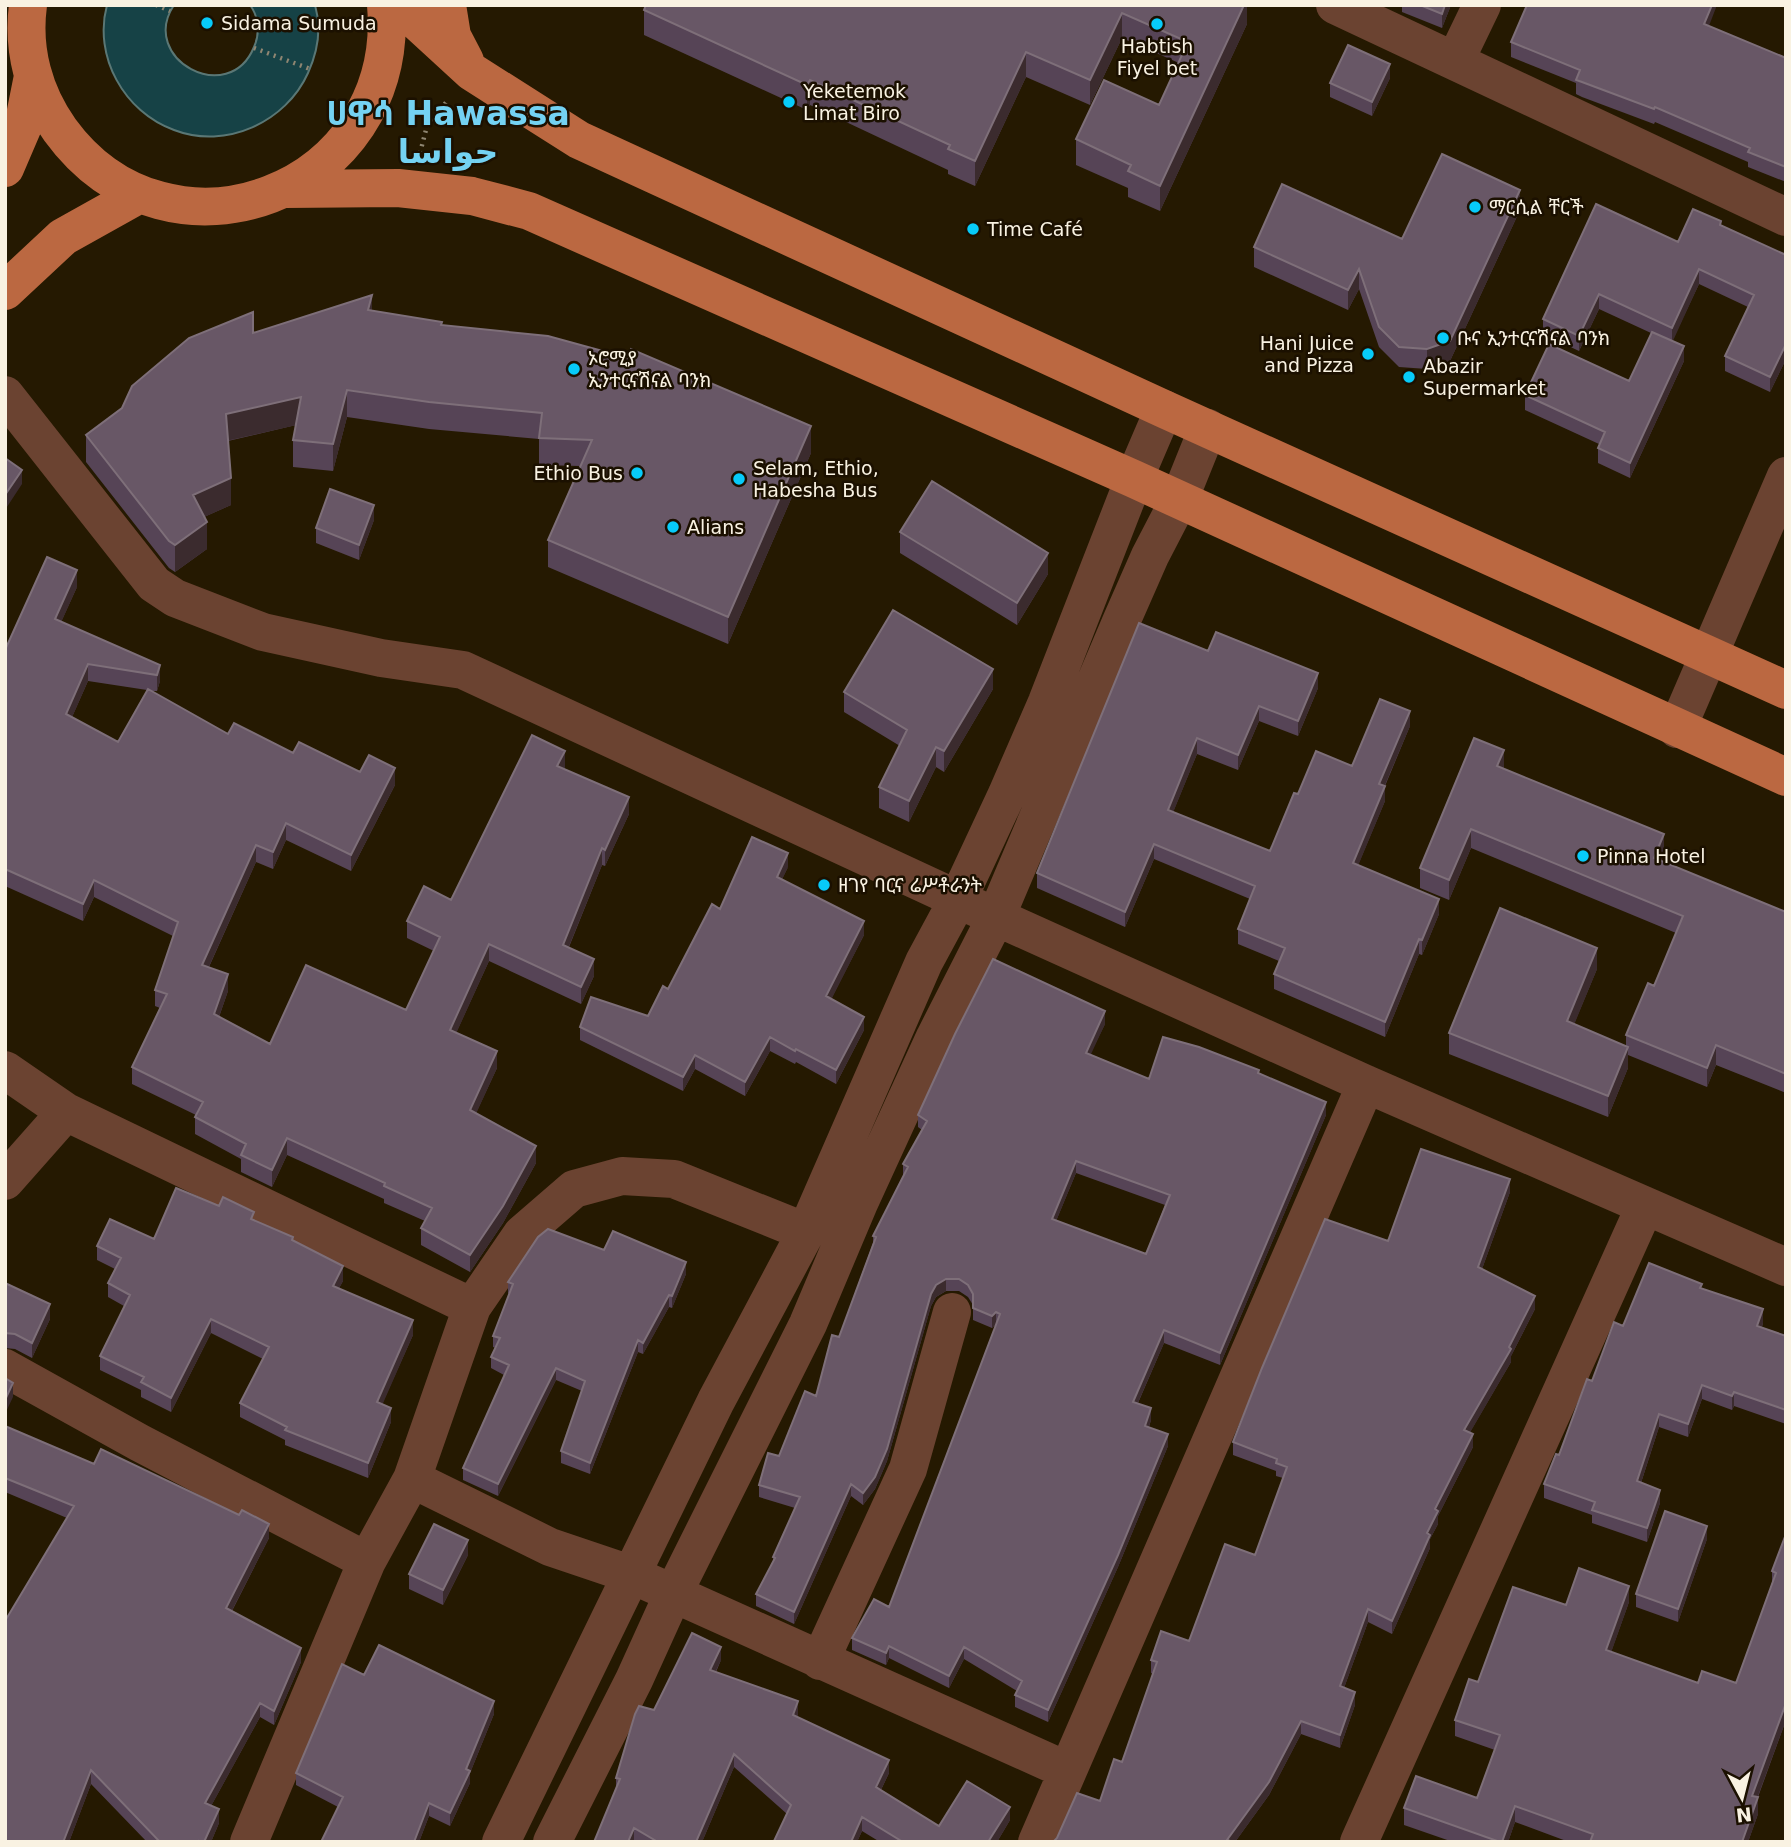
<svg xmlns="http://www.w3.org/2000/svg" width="1791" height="1847" font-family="'DejaVu Sans','Noto Sans Arabic','Noto Sans Ethiopic',sans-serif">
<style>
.water{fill:#164246;stroke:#5a7775;stroke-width:2}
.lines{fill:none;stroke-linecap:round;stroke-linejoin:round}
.path{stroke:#8f8672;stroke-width:4.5;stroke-dasharray:2 5;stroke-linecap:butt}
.minor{stroke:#6b4331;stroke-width:38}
.major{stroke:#bb6841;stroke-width:38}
.wall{fill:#564456;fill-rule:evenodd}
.shaded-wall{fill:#3b2b2e}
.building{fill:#685766;stroke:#7e6f79;stroke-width:2;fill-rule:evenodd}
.poi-dot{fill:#07cbf9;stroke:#1b1000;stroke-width:2.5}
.labels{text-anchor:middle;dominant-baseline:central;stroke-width:5;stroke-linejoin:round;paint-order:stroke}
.poi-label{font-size:19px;fill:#f9f2e2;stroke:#1b1000;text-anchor:start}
.town-label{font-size:33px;font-weight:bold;fill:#74d2f2;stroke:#1b1000}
</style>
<rect width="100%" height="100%" fill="#251901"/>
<path class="water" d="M107,5H174C138,59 229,108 254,47C260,34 259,17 250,5H315C322,29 318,51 308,73C286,122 226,150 174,130C124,112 93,56 107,5Z"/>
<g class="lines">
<path class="path" d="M156,5L170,11
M254,48L310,69
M420,153L427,126L448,100"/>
<path class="minor" d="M1335,5L1786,217
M1455,61L1482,5
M5,395L154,584L175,598L263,632L381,658L463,670L996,917L1366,1084L1786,1267
M1677,729L1786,476
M5,1070L66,1112L472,1307
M5,1181L66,1112
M5,1368L140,1443L367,1561
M412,1479L550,1547L630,1574L1066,1770
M820,1661L908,1469L952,1312
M249,1842L367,1561L412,1479L472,1307L522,1234L574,1189L622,1176L674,1179L806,1232
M501,1842L716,1401L806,1232L924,962L958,899L1007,794L1047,702L1134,479L1164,409
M552,1842L634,1680L673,1594L808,1324L859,1203L935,1037L996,917L1121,622L1150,556L1179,500L1208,428
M1037,1842L1366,1084
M1359,1842L1645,1206"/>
<path class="major" d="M28,5C22,50 34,94 60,130C170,281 402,192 386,5
M399,5L472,72L579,140L1164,409L1786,690
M447,5L452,36L465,61
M5,168L23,126L33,76
M285,189L398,188L472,196L529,211L1134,479L1786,777
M5,291L63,237L140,194"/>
</g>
<path class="wall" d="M1247,5V24L1160,211L1128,197V188L1076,165V139L1159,105L1179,63L1122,38L1090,105L1026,77L975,186L948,174V170L810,105L807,110L644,35V10Z
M1402,5H1451L1442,28L1402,12Z
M1709,26L1786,58V182L1748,167V162L1655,122L1654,124L1582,97L1576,94V83L1511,57V42Z
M1390,78L1372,116L1330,97V83Z
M1520,210L1450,361L1427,369L1399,367L1379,347L1359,289L1348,310L1254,267V247L1402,239Z
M1721,225L1786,255V359L1770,392L1725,371V356L1748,307L1699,284L1672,341L1684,361L1630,478L1598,463V448L1599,444L1525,410V395L1629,381L1651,333L1599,309L1579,351L1543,334V319L1678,242Z
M372,311L442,325L811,453L728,644L548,567V540L580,466L539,465V439L429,429L347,417L333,471L293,467V440L296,425L228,441L231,505L204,517L207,549L175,572L169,568L86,462V435L253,333Z
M374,520L359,560L316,543V528Z
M900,532L1048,574L1017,625L900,553Z
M77,587L61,622L160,665V681L157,691H150L228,734L360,772L395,785L351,871L286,840L273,869L256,862L209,967L228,991L219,1017L270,1044L406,1010L434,951L407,938V921L451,900L565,768L564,769L629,814L605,866L602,865L569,947L594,976L581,1004L489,961L456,1033L497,1068L476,1113L536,1163L503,1223L470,1272L421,1245V1228L425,1221L384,1203V1199L287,1155L272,1187L241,1172V1159L195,1134V1117L196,1115L132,1084V1067L160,1008L155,1006V990L173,936L94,897L83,921L5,886V650ZM88,681L147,690L118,742L72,717Z
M1208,651L1318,688L1298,736L1259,721L1238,770L1197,754L1173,812L1270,851L1298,794L1352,766L1410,726L1385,786V801L1358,865L1439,914L1422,955L1419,954L1385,1037L1274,989V974L1279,961L1238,944V929L1250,899L1154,859L1125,927L1037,888V873Z
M993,689L944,772L936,767L909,822L879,808V787L900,746L844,712V692Z
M1504,769L1664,854L1661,861L1786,912V1093L1716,1065L1707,1087L1628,1055V1068L1608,1117L1449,1054V1033L1597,969L1574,1024L1626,1046V1035L1654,986L1676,933L1471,848L1449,900L1420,888V868Z
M788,867L782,879L864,935L831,999L864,1030L836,1084L796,1062L795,1064L770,1051L745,1096L695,1069L683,1091L580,1040V1027L648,1016L668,989Z
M1105,1024L1090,1054L1149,1079L1259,1074L1326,1115L1220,1365L1164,1343L1138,1403L1151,1420L1149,1427L1168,1446L1118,1567L1048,1722L1015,1707V1695L1017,1691L964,1659L949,1688L889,1658L886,1665L852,1650V1638L889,1607L996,1324L992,1328L973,1320V1305L968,1297L959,1291H946L936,1297L931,1306L887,1461L875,1489L863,1505L851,1496L794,1624L756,1606V1594L773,1562V1557L795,1508L759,1497V1485L779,1456L816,1396L839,1337L873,1243V1236L903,1176V1164L922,1130L918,1127V1115ZM1076,1173L1165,1205L1146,1254L1056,1221Z
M1510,1192L1482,1269L1535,1309L1511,1356V1362L1470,1432L1473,1447L1438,1516V1524L1430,1539V1548L1392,1634L1368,1622L1344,1688L1355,1705L1340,1748L1301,1734L1269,1795L1235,1842H1053L1100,1801L1122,1762L1153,1674L1151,1673V1660L1189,1641L1255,1555L1283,1478L1276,1476V1471L1233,1455V1442L1388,1241Z
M254,1221L293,1240L343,1281L339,1288L413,1335L382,1404L391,1422L368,1478L285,1445V1440L240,1417V1403L263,1359L211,1333L171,1412L141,1397V1390L100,1370V1356L124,1306L108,1297V1283L115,1269L97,1260V1246L154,1239Z
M686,1274L672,1308L669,1307L643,1354L638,1352L590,1474L561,1463V1451L582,1391L556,1380L498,1496L463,1480V1468L504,1375L491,1368V1357L496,1348L493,1347V1336L509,1294L508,1293V1282Z
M5,1283L50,1319L32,1358L15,1349L5,1348Z
M1702,1288L1763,1323L1762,1327L1786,1336V1424L1734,1406L1732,1410L1702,1399L1688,1437L1659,1427L1641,1483L1660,1503L1647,1542L1592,1523V1515L1544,1498V1484L1559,1455L1592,1381Z
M5,1426L269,1538L232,1611L301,1662L274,1725L260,1717L211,1806L219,1823L211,1842H147L91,1784L69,1842H5L67,1518L5,1492Z
M1786,1534V1720L1758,1797V1814L1748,1842H1569L1515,1822L1508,1842H1453L1404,1825V1808L1477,1798L1495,1750L1455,1736V1720L1478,1682L1566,1605L1629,1602L1611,1652L1698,1683H1736L1772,1583V1571Z
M1707,1539L1678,1622L1636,1607V1594Z
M468,1555L443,1605L409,1589V1574Z
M721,1660L716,1672L798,1714L797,1717L889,1773L881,1790L939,1826L1010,1820L997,1842H880L862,1831L857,1842H774L787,1814L734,1767L702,1842H594L616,1789V1778L654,1710Z
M364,1675L494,1714L470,1773V1783L450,1826L429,1816L419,1842H321L338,1807L296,1785V1773Z"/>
<path class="shaded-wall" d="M1244,5H1247V24L1160,211V186Z
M1445,5H1451L1442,28V14Z
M1712,5H1717L1704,39V24Z
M1122,13V38L1090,105V80Z
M1026,52V77L975,186V161Z
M1390,64V78L1372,116V102Z
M810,80V105L807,110V85Z
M1520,190V210L1450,361L1427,369V349Z
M1359,269V289L1348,310V290Z
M1699,269V284L1672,343V328Z
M1599,294V309L1579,351V336Z
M372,295V322L368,310Z
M1786,344V359L1770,392V377Z
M1684,346V361L1630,478V463Z
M347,390V417L333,471V444Z
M301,397V424L226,441V414Z
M811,426V453L728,644V617Z
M22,470V484L5,510V495Z
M231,478V505L193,522V495Z
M374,505V520L359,560V545Z
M207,522V549L175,572V545Z
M1048,553V574L1017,625V603Z
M77,570V587L55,636V619Z
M88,664V681L66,731V714Z
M160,665V681L157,691V675Z
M993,669V689L944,772V751Z
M1318,673V688L1298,736V721Z
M1259,706V721L1238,770V755Z
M1410,711V726L1379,799V784Z
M1197,738V754L1168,825V810Z
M936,747V767L909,822V801Z
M1504,750V769L1497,766Z
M565,751V768L557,783V766Z
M395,768V785L351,871V855Z
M1385,786V801L1353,878V863Z
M629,797V814L605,866V850Z
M286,823V840L273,869V852Z
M1471,829V848L1449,900V880Z
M1664,834V854L1654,877V858Z
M1154,844V859L1125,927V912Z
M256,845V862L202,982V965Z
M602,848V865L563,961V945Z
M788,853V867L777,890V877Z
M94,880V897L83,921V904Z
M1439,899V914L1422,955V940Z
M864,921V935L826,1010V996Z
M1419,939V954L1385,1037V1022Z
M489,944V961L450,1047V1030Z
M1597,948V969L1567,1042V1021Z
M594,959V976L581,1004V987Z
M228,974V991L214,1031V1014Z
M1105,1011V1024L1086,1065V1053Z
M864,1017V1030L836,1084V1070Z
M770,1037V1051L745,1096V1082Z
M1716,1045V1065L1707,1087V1068Z
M1628,1047V1068L1608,1117V1096Z
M497,1051V1068L470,1127V1110Z
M695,1055V1069L683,1091V1077Z
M1326,1102V1115L1220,1365V1353Z
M287,1138V1155L272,1187V1170Z
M536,1146V1163L503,1223L470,1272V1255Z
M1076,1161V1173L1052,1231V1219Z
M1510,1179V1192L1478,1280V1267Z
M686,1262V1274L672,1308V1296Z
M343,1266V1281L333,1300V1286Z
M946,1279V1291L936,1297L931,1306L887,1461L875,1489L863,1505V1493L931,1294L936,1285Z
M669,1295V1307L643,1354V1343Z
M1535,1296V1309L1511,1356V1362L1464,1443V1430Z
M50,1304V1319L32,1358V1343Z
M1763,1309V1323L1757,1340V1326Z
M996,1312V1324L992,1328V1316Z
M211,1319V1333L171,1412V1398Z
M413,1320V1335L377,1417V1402Z
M1164,1330V1343L1133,1414V1402Z
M638,1340V1352L590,1474V1463Z
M556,1368V1380L498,1496V1484Z
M13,1383V1397L5,1414V1400Z
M1702,1385V1399L1688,1437V1424Z
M1734,1392V1406L1732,1410V1396Z
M391,1408V1422L368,1478V1463Z
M1151,1408V1420L1145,1438V1426Z
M1659,1414V1427L1637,1495V1481Z
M1168,1434V1446L1118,1567L1048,1722V1710Z
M1473,1434V1447L1438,1516V1524L1430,1539V1548L1392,1634V1621L1427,1533L1435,1509Z
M851,1484V1496L794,1624V1612Z
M1660,1490V1503L1647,1542V1528Z
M269,1524V1538L226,1622V1608Z
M1707,1526V1539L1678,1622V1609Z
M468,1540V1555L443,1605V1590Z
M1629,1586V1602L1606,1667V1650Z
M1368,1609V1622L1340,1699V1686Z
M889,1646V1658L886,1665V1653Z
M721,1647V1660L710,1683V1670Z
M964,1647V1659L949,1688V1676Z
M301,1648V1662L274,1725V1711Z
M1355,1692V1705L1340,1748V1735Z
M494,1701V1714L470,1773V1783L450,1826V1813L466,1769Z
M798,1701V1714L793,1728V1715Z
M260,1703V1717L205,1817V1803Z
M1786,1703V1720L1752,1812V1796Z
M1301,1721V1734L1269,1795L1235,1842H1227V1840Z
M734,1754V1767L702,1842H696Z
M889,1760V1773L876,1800V1787Z
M91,1770V1784L69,1842H62Z
M1758,1797V1814L1748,1842H1742Z
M429,1803V1816L419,1842H414Z
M1515,1806V1822L1508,1842H1502Z
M1010,1807V1820L997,1842H988Z
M219,1809V1823L211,1842H204Z
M862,1817V1831L857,1842H851Z
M634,1828V1842H628Z"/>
<path class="building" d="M646,5H1244L1160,186L1128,171L1131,165L1076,139L1104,80L1159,105L1188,42L1122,13L1090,80L1026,52L975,161L948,149L950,145L810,80L807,85L644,10Z
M1420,5H1445L1442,14Z
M1527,5H1712L1704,24L1786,58V167L1748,152L1750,148L1655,107L1654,109L1582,82L1576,80L1580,70L1511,42Z
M1348,45L1390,64L1372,102L1330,83Z
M1442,154L1520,190L1450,341L1427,349L1399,347L1379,327L1359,269L1348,290L1254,247L1282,184L1402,239Z
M1596,204L1678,242L1693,209L1721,221L1720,225L1786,255V344L1770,377L1725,356L1754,295L1699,269L1672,328L1599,294L1579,336L1543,319Z
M372,295L368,310L442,322L441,325L548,336L628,358L631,349L811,426L728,617L548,540L592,440L539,438L542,413L429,402L347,390L333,444L293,440L301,397L226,414L231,478L193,495L207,522L175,545L169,541L86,435L122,408L132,386L189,338L253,312V333Z
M1652,332L1684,346L1630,463L1598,448L1605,432L1525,395L1549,344L1629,381Z
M5,458L22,470L5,495Z
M932,481L1048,553L1017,603L900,532Z
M330,489L374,505L359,545L316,528Z
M47,557L77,570L55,619L160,665L157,675L88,664L66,714L118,742L148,689L228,734L234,723L293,753L299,742L360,772L369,755L395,768L351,855L286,823L273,852L256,845L202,965L228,974L214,1014L270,1044L306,965L406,1010L440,937L407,921L424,886L451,900L532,735L565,751L557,766L629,797L605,850L602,848L563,945L594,959L581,987L489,944L450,1030L497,1051L470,1110L536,1146L503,1206L470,1255L421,1228L432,1208L384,1186L385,1183L287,1138L272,1170L241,1155L246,1144L195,1117L203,1102L132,1067L167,994L155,990L178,922L94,880L83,904L5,869V753L6,750L5,751V650Z
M893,610L993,669L944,751L936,747L909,801L879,787L907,730L844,692Z
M1139,623L1208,651L1216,632L1318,673L1298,721L1259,706L1238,755L1197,738L1168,810L1270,851L1294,793L1298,794L1316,751L1352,766L1380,699L1410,711L1379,784L1385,786L1353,863L1439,899L1422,940L1419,939L1385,1022L1274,974L1285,948L1238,929L1255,886L1154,844L1125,912L1037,873Z
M1474,738L1504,750L1497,766L1664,834L1654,858L1786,912V1074L1716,1045L1707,1068L1626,1035L1648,983L1654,986L1683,916L1471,829L1449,880L1420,868Z
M752,837L788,853L777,877L864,921L826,996L864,1017L836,1070L796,1049L795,1051L770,1037L745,1082L695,1055L683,1077L580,1027L591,997L648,1016L663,986L668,989L712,904L720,909Z
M1500,908L1597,948L1567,1021L1628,1047L1608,1096L1449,1033Z
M993,959L1105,1011L1086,1053L1149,1079L1163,1037L1199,1047L1259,1070L1258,1073L1326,1102L1220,1353L1164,1330L1133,1402L1151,1408L1145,1426L1168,1434L1118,1555L1048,1710L1015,1695L1022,1681L964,1647L949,1676L889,1646L886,1653L852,1638L874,1599L889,1607L1000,1314L996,1312L992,1316L973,1308V1294L968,1285L959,1279H946L936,1285L931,1294L887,1449L875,1477L863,1493L851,1484L794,1612L756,1594L775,1558L773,1557L800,1497L759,1485L768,1453L779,1456L805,1391L816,1396L832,1335L839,1337L876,1237L873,1236L908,1167L903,1164L927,1121L918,1115L955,1034ZM1076,1161L1170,1195L1146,1254L1052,1219Z
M1421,1149L1510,1179L1478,1267L1535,1296L1509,1347L1511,1349L1464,1430L1473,1434L1435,1509L1438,1511L1427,1533L1430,1535L1392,1621L1368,1609L1340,1686L1355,1692L1340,1735L1301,1721L1269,1782L1227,1840L1233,1842H1053L1057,1838L1077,1793L1100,1801L1114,1759L1122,1762L1157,1662L1151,1660L1161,1631L1189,1641L1225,1544L1255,1555L1287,1467L1276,1463L1277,1459L1233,1442L1262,1368L1325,1219L1388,1241Z
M176,1188L219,1206L223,1197L254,1212L251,1219L293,1237L292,1240L343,1266L333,1286L413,1320L377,1402L391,1408L368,1463L285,1430L287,1427L240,1403L269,1347L211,1319L171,1398L141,1382L144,1377L100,1356L130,1295L108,1283L121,1258L97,1246L110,1219L154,1239Z
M548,1229L604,1250L613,1231L686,1262L672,1296L669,1295L643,1343L638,1340L590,1463L561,1451L585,1381L556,1368L498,1484L463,1468L509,1365L491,1357L500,1338L493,1336L513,1284L508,1282L538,1237Z
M1649,1263L1702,1284L1700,1288L1763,1309L1757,1326L1786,1336V1410L1734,1392L1732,1396L1702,1385L1688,1424L1659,1414L1637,1481L1660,1490L1647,1528L1592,1510L1595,1502L1544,1484L1556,1454L1559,1455L1587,1379L1592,1381L1614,1322L1623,1326Z
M5,1283L50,1304L32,1343L15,1334L5,1333Z
M5,1378L13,1383L5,1400Z
M5,1426L94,1464L101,1449L239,1515L242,1510L269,1524L226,1608L301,1648L274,1711L260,1703L205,1803L219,1809L204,1842L199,1841V1842H160L91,1770L64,1840L62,1842H5V1621L74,1506L5,1478Z
M1665,1511L1707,1526L1678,1609L1636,1594Z
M434,1524L468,1540L443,1590L409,1574Z
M1786,1534V1703L1752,1796L1758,1797L1742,1842H1590L1593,1834L1515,1806L1502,1842H1500L1404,1808L1416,1776L1477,1798L1500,1735L1455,1720L1469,1679L1478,1682L1513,1587L1566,1605L1579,1568L1629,1586L1606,1650L1698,1683L1702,1671L1736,1683L1776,1573L1772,1571Z
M692,1633L721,1647L710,1670L798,1701L793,1715L889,1760L876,1787L939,1826L967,1781L1010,1807L988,1842H903L862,1817L851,1842H776L774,1841L791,1805L734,1754L696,1842H658L634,1828L628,1842H594L620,1779L616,1778L635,1714L639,1706L654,1710Z
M379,1645L494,1701L466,1769L470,1771L450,1813L429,1803L414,1842H321L343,1797L296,1773L342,1664L364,1675Z"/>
<g class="poi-dot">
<circle cx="207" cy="23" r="7"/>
<circle cx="1157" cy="24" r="7"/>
<circle cx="789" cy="102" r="7"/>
<circle cx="1475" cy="207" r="7"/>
<circle cx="973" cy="229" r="7"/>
<circle cx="1443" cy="338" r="7"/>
<circle cx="1368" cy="354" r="7"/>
<circle cx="574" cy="369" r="7"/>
<circle cx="1409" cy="377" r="7"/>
<circle cx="637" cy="473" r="7"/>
<circle cx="739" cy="479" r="7"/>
<circle cx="673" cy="527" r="7"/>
<circle cx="1583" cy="856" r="7"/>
<circle cx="824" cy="885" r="7"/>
</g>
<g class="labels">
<g class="poi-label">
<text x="221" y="23">Sidama Sumuda</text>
<text x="1157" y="46" text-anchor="middle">Habtish<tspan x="1157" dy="22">Fiyel bet</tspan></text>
<text x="803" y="91">Yeketemok<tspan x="803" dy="22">Limat Biro</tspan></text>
<text x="1489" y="207">ማርሲል ቸርች</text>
<text x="987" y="229">Time Café</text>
<text x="1457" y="338">ቡና ኢንተርናሽናል ባንክ</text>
<text x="1354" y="343" text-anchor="end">Hani Juice<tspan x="1354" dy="22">and Pizza</tspan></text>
<text x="588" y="358">ኦሮሚያ<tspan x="588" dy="22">ኢንተርናሽናል ባንክ</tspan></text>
<text x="1423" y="366">Abazir<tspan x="1423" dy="22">Supermarket</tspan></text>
<text x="753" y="468">Selam, Ethio,<tspan x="753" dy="22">Habesha Bus</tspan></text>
<text x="623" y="473" text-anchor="end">Ethio Bus</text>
<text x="687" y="527">Alians</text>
<text x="1597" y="856">Pinna Hotel</text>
<text x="838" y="885">ዘገየ ባርና ሬሥቶራንት</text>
</g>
<g class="town-label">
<text x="448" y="113">ሀዋሳ Hawassa<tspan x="448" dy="38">حواسا</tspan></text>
</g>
</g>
<rect width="1791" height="1847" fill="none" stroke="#f9f2e2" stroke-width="14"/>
<g transform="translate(1742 1798) rotate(173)" stroke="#1b1000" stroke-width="5" paint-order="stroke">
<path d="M0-5L12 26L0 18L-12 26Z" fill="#f9f2e2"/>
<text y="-10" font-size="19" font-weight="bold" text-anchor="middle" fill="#f9f2e2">N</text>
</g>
</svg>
